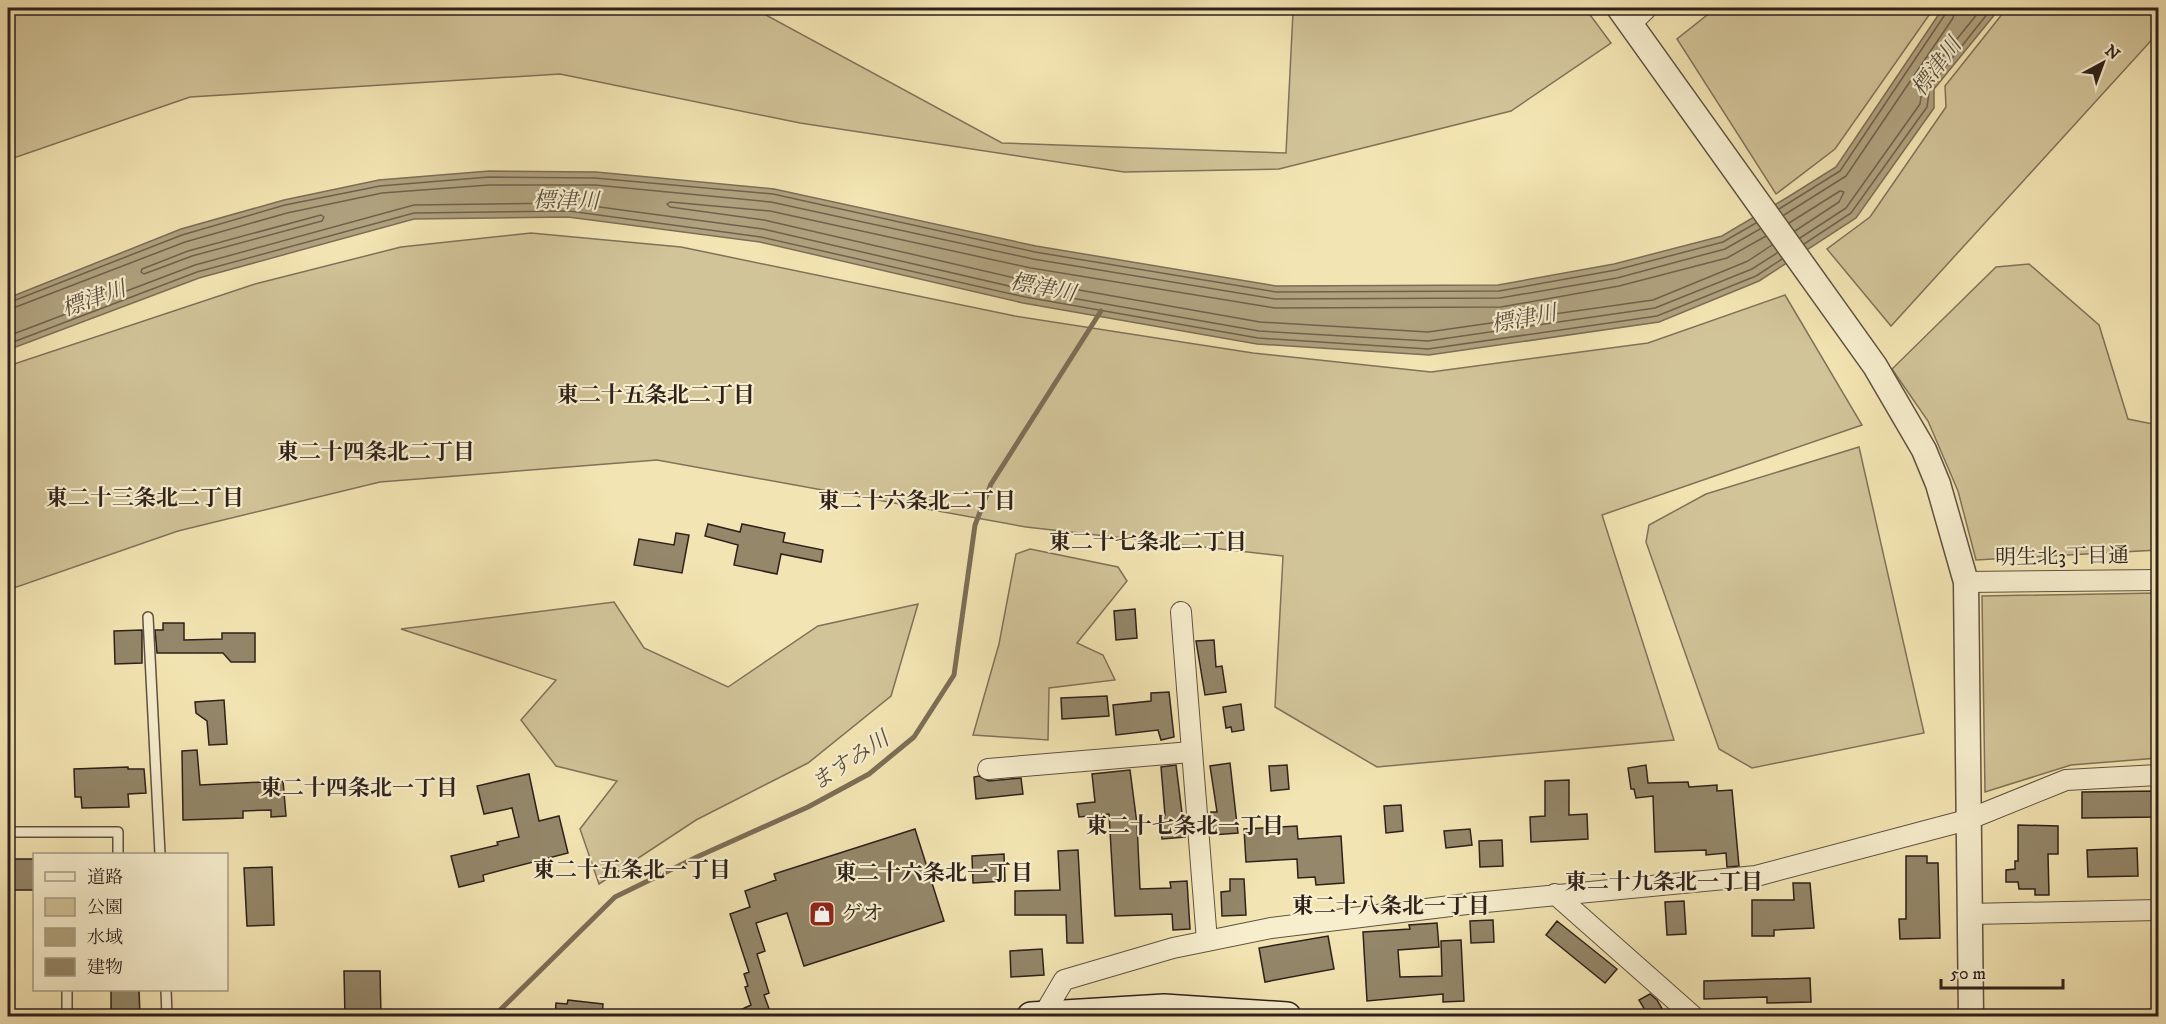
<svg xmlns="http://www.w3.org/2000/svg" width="2166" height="1024" font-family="'IM FELL DW Pica','Noto Serif JP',serif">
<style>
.green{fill:#d2c499;stroke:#80725a;stroke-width:1.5}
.water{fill:#b0a27f;stroke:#7c6e57;stroke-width:1.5}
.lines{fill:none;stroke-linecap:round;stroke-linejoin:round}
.shore{stroke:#6f624d;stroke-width:1.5}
.stream{stroke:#7c6e57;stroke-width:5}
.building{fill:#94876a;stroke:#2e211b;stroke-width:1.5}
.service-casing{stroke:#5f5241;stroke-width:12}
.minor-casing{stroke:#5f5241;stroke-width:22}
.tertiary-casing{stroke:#5f5241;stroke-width:27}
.secondary-casing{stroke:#2e211b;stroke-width:30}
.service{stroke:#f7eece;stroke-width:9}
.minor{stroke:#f7eece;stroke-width:20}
.tertiary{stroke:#f7eece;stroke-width:24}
.secondary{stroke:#f7eece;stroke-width:27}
.labels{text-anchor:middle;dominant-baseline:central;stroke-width:4.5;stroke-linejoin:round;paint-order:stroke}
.street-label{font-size:21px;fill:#2e211b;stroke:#f7eece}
.poi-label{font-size:21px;fill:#2e211b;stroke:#f7eece;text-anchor:start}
.water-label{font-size:22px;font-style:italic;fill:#5c4e3e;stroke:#f7eece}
.neighbourhood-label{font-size:22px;font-weight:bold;fill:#2e211b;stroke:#f7eece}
</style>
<rect width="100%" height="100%" fill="#f3e5b3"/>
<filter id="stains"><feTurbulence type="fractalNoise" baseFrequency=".00333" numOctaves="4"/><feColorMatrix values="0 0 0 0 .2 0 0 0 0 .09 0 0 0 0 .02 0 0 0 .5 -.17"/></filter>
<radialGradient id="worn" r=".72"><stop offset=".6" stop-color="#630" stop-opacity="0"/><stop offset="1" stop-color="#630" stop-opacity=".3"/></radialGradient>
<path class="green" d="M8,8H753L1002,143L1286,153L1293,12L1300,8H1585L1611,43L1511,111L1279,169L1124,172L800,123L560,74L190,97L8,160Z
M1716,8H1934L1835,149L1776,194L1677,39Z
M2007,8H2158V33L1891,326L1827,249L1870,217L1946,107L1945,86Z
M531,233L681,247L1015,316L1253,353L1431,372L1648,343L1785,295L1862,425L1602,515L1674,740L1377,767L1275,707L1283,556L1026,527L657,460L380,482L178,531L8,590V366L255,284L401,247Z
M2029,264L2099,325L2128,419L2158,425V550L1976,560L1958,491L1928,421L1892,369L1996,267Z
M1859,447L1924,733L1752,768L1719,749L1646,542L1649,525L1706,494Z
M1030,549L1118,567L1127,581L1077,643L1103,655L1115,680L1049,688L1048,740L973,735L999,644L1016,554Z
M2158,593V758L2071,765L1985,792L1982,596Z
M614,602L644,648L728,687L818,626L918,604L891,696L808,763L696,820L599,884L580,829L617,781L556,766L521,720L556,680L401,629Z"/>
<path class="water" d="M1943,8H2000L1934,89V108L1856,218L1759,281L1659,322L1429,355L1257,344L1023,303L760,242L568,217L414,219L199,278L8,350V298L181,229L284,200L379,180L489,171L596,172L774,189L1036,246L1276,286L1498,285L1614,264L1722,236L1788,197L1836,167Z"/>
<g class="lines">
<path class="shore" d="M1779,209L1840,171L1946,13L1948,8
M321,215L324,217L322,221L192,256L144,274L141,272L142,269L188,251Z
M1784,215L1846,176L1953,18L1955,8
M1789,223L1840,191L1844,192L1839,202L1795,231
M1766,236L1727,258L1619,286L1501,307L1275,308L1031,268L770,211L670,202L667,204L670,207L764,220L1028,281L1260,322L1428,332L1653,300L1748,261L1772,245
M1800,238L1846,208L1920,104L1923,81L1982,8
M1804,244L1851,213L1927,107L1930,86L1992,8
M8,303L182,235L285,205L380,186L489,177L595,178L773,194L1035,252L1276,292L1499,291L1616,270L1723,242L1756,223
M8,310L185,242L287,213L382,193L489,185H595L771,202L1033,259L1275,299L1500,298L1617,278L1725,249L1760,229
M8,336L195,265L414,205L570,203L763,229L1026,290L1259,331L1428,341L1655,308L1752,269L1777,253
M8,344L197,272L414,213L569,211L761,237L1025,297L1258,338L1428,349L1657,316L1756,276L1782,259"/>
<path class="stream" d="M494,1016L615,897L699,856L808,807L869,774L914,737L954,675L975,525L991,484L1101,311"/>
</g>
<path class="building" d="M708,524L740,532L742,524L785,533L783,542L823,550L821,562L781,554L777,574L734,565L738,545L705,536Z
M676,533L689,535L682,573L634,565L639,539L674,545Z
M1135,609L1137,638L1116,640L1114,611Z
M163,623H184V640L222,639V633H255V662H231L223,653H157L155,630H163Z
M142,630V663L115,664L114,631Z
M1214,640L1216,667L1222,666L1226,692L1205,695L1196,641Z
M1169,692L1174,737L1161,740L1158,730L1116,735L1113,705L1151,701V693Z
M1107,696L1109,716L1062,719L1061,698Z
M224,700L227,744L209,745L207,721L196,713L195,702Z
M1241,704L1244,730L1232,732L1231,727L1226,728L1223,707Z
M197,750L200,785L283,781L286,816L271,817V810L243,811V818L183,820L182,751Z
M1230,763L1238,833L1212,835L1211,812H1217L1210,766Z
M1176,765L1185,837L1162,839L1160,816L1165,815L1161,767Z
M1287,765L1289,789L1271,791L1269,766Z
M1646,765L1648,783L1688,782L1689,787L1717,785V791L1732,790L1739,866L1727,867L1726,853L1706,855V850L1655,852L1653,796L1636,798L1634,789H1631L1628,768Z
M128,767V769H144L146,793L128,794L129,807L82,808L81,797H75L74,769Z
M1130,770L1137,824L1140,889L1171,888L1170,882L1187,881L1190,929L1173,930L1172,914L1115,916L1109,814L1079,817L1077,804L1095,802L1092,774Z
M529,774L539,821L559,816L568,853L483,875L484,881L459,887L451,856L498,845L497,842L519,837L512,808L484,814L477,786Z
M979,776L989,781L1021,778L1023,794L976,799L974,777Z
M1569,780V815L1587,814L1588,839L1531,842L1530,817L1545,816V781Z
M2158,791V817L2082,818V792Z
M1401,805L1403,831L1386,833L1384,806Z
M2018,825L2058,826V854H2048L2049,895H2035V889H2019L2018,882H2006V870L2015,869V861H2018Z
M1297,826L1298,839L1341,836L1344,883L1316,885L1315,877L1298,878L1297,859L1246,862L1244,829Z
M915,829L944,921L804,966L787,913L756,923L765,951L757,954L769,993L764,995L772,1017H725L751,1005L745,987L748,986L744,974L749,972L730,914L750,907L745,891L776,880L774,874Z
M1470,829L1472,845L1446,848L1444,831Z
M1502,840L1503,866L1480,867L1479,841Z
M2137,848L2138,876L2088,877L2087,850Z
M1078,850L1083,943H1067L1066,915H1015V891L1060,890L1058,851Z
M1004,854L1005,881L973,883L972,856Z
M1906,856H1927V863H1938L1940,938L1900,939L1899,919H1906Z
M8,859H34V890H8Z
M272,867L274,925L247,926L244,868Z
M1230,879H1244L1246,915L1222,916L1221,892L1230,891Z
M1793,883H1810L1814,928L1774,930V936H1752V900H1794Z
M1684,901L1686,934L1667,935L1665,902Z
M1493,920L1494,942L1471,943L1470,921Z
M1557,921L1617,969L1605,983L1546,935Z
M1437,923L1439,947L1398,950L1400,977L1442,976L1441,941L1461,940L1464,1001L1443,1002V994L1367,1001L1363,932L1410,929L1409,925Z
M1328,936L1334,969L1265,982L1259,948Z
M1042,949L1044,975L1011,977L1010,951Z
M344,971H380L381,1017H345Z
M1810,978L1811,1002L1767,1003V997L1704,999V981Z
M111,990H139L140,1017H111Z
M1650,994L1657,1000L1667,1017H1649L1639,1000Z
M568,1000L603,1004L602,1017H555L556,1003L567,1004Z"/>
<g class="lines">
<g class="service-casing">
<path id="service" d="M148,617L160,854
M8,832H118V854
M67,990V1016
M166,990L167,1016"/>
</g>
<g class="minor-casing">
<path id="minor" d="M1631,24L1647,8
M1966,582L2158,580
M1181,612L1207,941
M988,769L1191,752
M1555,894L1693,1016
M1969,914L2158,910
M1044,1014L1064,980L1173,948L1271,928L1475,903L1756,876L1967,820L2066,780L2158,775"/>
</g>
<g class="tertiary-casing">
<path id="tertiary" d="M1619,8L1875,366L1924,450L1938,484L1966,582L1971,1016"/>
</g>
<g class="secondary-casing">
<path id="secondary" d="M1031,1016L1164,1008L1287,1016"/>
</g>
<use href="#service" class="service"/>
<use href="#minor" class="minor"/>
<use href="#tertiary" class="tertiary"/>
<use href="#secondary" class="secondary"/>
</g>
<defs>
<g id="shop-square" transform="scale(1.35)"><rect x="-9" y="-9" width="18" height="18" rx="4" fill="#8f2418" stroke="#f7eece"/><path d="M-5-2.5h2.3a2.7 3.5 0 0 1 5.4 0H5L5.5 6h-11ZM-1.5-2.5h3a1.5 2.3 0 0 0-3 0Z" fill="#fff"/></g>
</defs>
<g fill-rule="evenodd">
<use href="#shop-square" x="822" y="914"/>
</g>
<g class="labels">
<g class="street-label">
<text transform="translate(2062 557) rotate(-1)">明生北3丁目通</text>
</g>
<g class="poi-label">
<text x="842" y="914">ゲオ</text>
</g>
<g class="water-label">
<text transform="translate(1937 67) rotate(-53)">標津川</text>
<text transform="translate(566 201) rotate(1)">標津川</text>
<text transform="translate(1043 288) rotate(11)">標津川</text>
<text transform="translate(94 299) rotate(-19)">標津川</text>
<text transform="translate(1524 319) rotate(-11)">標津川</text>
<text transform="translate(850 761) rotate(-33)">ますみ川</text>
</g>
<g class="neighbourhood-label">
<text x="656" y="395">東二十五条北二丁目</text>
<text x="376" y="452">東二十四条北二丁目</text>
<text x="145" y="498">東二十三条北二丁目</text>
<text x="917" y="501">東二十六条北二丁目</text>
<text x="1148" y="542">東二十七条北二丁目</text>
<text x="359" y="788">東二十四条北一丁目</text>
<text x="1185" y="826">東二十七条北一丁目</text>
<text x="632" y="870">東二十五条北一丁目</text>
<text x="934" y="873">東二十六条北一丁目</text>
<text x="1664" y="882">東二十九条北一丁目</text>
<text x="1391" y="906">東二十八条北一丁目</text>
</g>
</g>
<rect width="2166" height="1024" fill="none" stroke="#f3e5b3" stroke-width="30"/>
<rect x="9" y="9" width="2148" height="1006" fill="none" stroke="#2e211b" stroke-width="3"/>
<rect x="15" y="15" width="2136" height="994" fill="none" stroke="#2e211b" stroke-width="1.5"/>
<rect x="33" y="853" width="195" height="138" fill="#f7eece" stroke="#a79c86" stroke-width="1.5"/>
<rect x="45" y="872" width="30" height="9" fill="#f7eece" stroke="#a79c86" stroke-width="1.5"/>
<text x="87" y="883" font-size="18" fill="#2e211b">道路</text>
<rect x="45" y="898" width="30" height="18" fill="#d2c499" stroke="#a79c86" stroke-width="1.5"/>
<text x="87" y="913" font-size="18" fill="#2e211b">公園</text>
<rect x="45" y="928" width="30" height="18" fill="#b0a27f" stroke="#a79c86" stroke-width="1.5"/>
<text x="87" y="943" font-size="18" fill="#2e211b">水域</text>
<rect x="45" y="958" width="30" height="18" fill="#94876a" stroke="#a79c86" stroke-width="1.5"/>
<text x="87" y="973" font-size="18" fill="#2e211b">建物</text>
<g transform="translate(2103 63) rotate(41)" stroke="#f7eece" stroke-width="4.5" paint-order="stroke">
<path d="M0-4.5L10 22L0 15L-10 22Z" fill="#2e211b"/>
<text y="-9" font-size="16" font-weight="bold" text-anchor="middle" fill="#2e211b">N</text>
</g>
<path d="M1941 979v9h122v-9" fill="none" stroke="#2e211b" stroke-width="3"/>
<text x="1950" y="979" font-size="18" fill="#2e211b" stroke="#f7eece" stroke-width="4.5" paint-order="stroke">50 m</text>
<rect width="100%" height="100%" filter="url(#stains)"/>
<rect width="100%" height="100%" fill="url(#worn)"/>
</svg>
